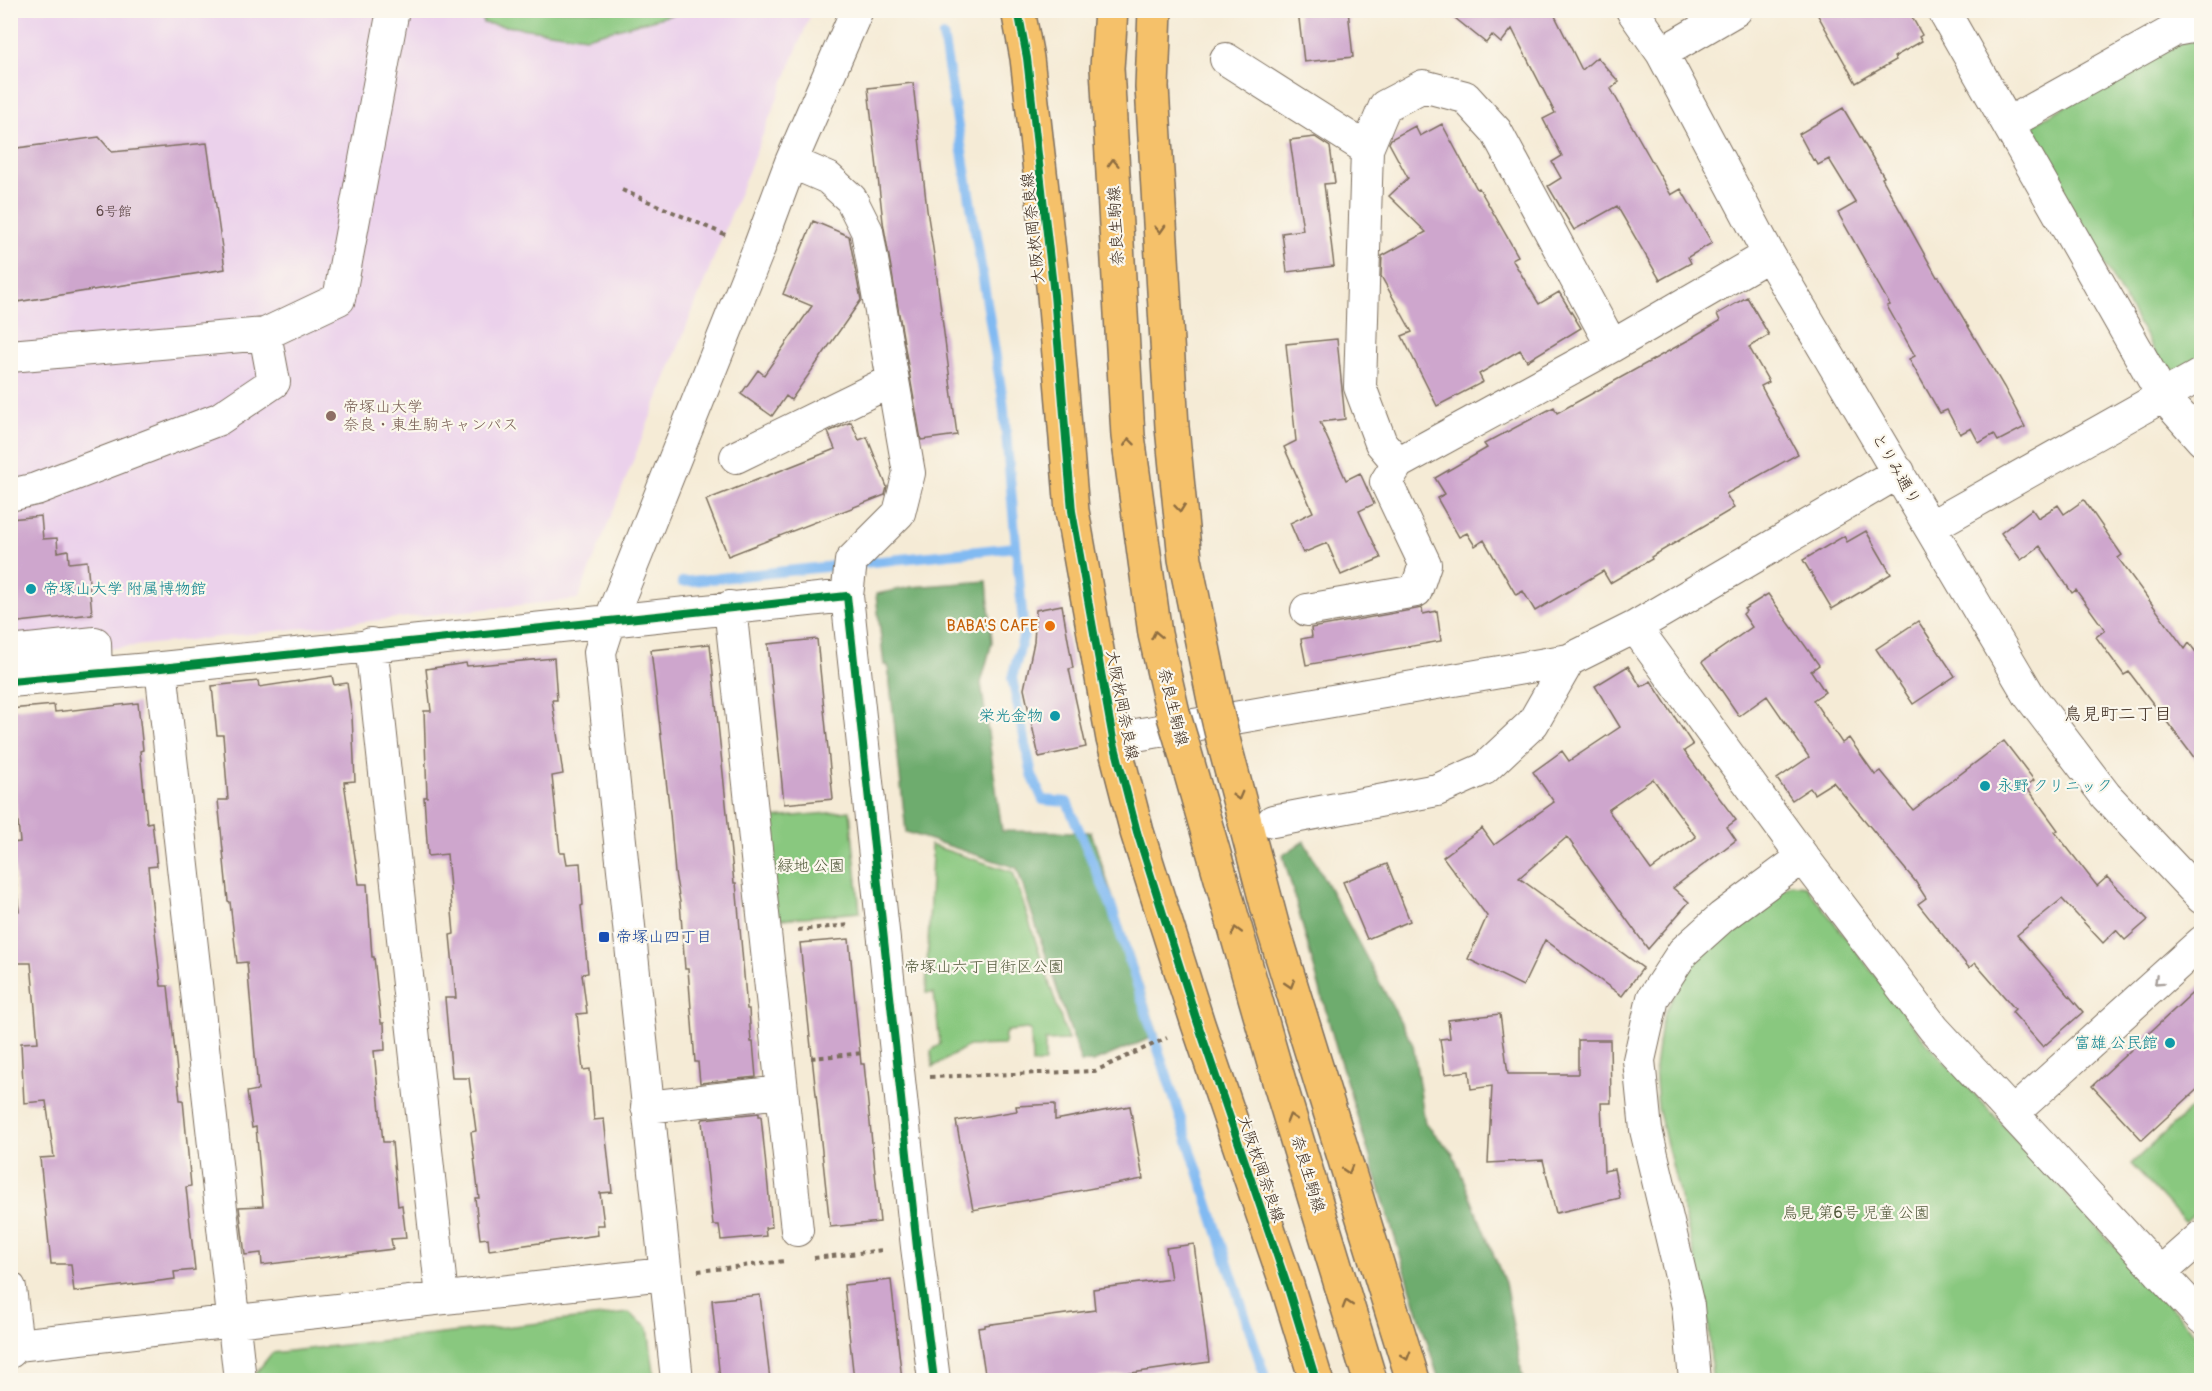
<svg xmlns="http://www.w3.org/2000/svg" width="2212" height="1391" font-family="Pangolin,'Klee One',sans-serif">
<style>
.built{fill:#ebd1eb}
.green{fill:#89c87f;stroke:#62794e;stroke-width:1.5}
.forest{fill:#6eac6e;stroke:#546b46;stroke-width:1.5}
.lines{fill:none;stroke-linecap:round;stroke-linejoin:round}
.stream{stroke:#81baf2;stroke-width:10}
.building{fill:#cea6cd;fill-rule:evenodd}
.minor-casing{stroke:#7c6e5e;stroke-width:34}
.major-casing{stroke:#7c6e5e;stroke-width:36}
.path{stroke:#7c6e5e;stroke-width:4;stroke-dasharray:4.5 4.5;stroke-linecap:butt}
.minor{stroke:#fff;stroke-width:32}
.major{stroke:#f5c16b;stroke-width:33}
.major-bridge-casing{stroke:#7c6e5e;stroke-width:36;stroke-linecap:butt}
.major-bridge{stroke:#f5c16b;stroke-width:33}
.cycleway-casing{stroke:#fbf7ec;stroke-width:11}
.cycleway{stroke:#00873e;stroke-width:8}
.oneway{stroke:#8f6e41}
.oneway2{stroke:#a79f9a}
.education-dot{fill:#8d6e63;stroke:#fbf7ec;stroke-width:2}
.culture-dot{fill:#0f9aa8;stroke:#fbf7ec;stroke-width:2}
.food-dot{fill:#e8710a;stroke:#fbf7ec;stroke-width:2}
.transit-dot{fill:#1a4fb4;stroke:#fbf7ec;stroke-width:2}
.labels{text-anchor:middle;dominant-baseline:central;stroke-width:4.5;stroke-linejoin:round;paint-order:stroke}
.number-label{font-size:14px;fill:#60494a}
.street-label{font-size:16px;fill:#3b2a1e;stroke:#fbf7ec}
.education-label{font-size:16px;fill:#785e54;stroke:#fbf7ec;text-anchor:start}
.culture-label{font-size:16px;fill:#0d838f;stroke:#fbf7ec;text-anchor:start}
.food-label{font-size:16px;fill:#c56008;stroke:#fbf7ec;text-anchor:end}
.park-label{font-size:16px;fill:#52593b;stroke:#fbf7ec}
.transit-label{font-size:16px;fill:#164399;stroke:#fbf7ec;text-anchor:start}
.neighbourhood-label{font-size:18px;fill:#3b2a1e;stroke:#fbf7ec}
</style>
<rect width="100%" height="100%" fill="#fbf7ec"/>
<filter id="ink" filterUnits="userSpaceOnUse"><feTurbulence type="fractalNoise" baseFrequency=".0167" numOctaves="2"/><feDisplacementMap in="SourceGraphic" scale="12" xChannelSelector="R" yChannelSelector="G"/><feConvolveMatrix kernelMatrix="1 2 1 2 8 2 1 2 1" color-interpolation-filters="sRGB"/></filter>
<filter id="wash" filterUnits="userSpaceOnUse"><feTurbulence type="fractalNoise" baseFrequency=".008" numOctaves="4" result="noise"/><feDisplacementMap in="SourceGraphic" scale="24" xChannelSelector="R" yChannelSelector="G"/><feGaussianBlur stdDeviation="1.35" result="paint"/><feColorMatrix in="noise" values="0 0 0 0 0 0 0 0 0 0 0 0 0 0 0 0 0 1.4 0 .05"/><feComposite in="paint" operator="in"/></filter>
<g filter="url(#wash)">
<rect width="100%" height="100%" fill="#f5ebd6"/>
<path class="built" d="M10,11H812L578,599L11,659Z"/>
<path class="green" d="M483,11L484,10L686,11L586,37L483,23Z
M2201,39V358L2179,371L2163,366L2032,139L2035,123L2182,42Z
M850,811L860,912L771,920L761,819Z
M930,845L1013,872L1068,1040L1045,1041V1062L1032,1064L1031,1031L1027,1029L1008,1031L1005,1034L1004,1045L968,1046L933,1067L931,1051L940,1044L934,993H926L932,854Z
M1791,884L1806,886L1923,1038L2201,1340V1380H1712L1709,1328L1695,1258L1658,1108L1655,1068L1660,1030L1666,1010L1681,982L1705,949Z
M2201,1099V1207L2185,1222L2131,1164Z
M629,1313L648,1328L655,1380H255V1374L272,1353Z"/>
<path class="forest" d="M987,581L992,642L981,683L1002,831L1091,832L1158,1035L1093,1062H1081L1017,868L906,832L888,665H884L876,594L911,587Z
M1304,841L1413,1045L1425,1123L1453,1154L1505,1283L1523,1380H1439L1337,1051L1283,855Z"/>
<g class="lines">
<path class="stream" d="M943,36L1003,400L1024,634L1012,678L1032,775L1043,800L1067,802L1111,905L1266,1380
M682,582L1016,547"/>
</g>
<g id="blocks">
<path class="building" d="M1298,10H1348L1353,57L1304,62Z
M1445,10H1552L1582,70L1597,57L1619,82L1611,89L1671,195L1681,189L1712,243L1688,257L1691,263L1660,280L1617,206L1574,230L1548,186L1561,178L1552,162L1562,156L1543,119L1555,113L1512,29L1501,43L1492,35L1486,43Z
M1815,10H1908L1922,35L1919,37L1922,41L1894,57L1896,60L1856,83Z
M913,83L927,210L934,255L957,435L921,440L883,222L868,88Z
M1843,108L1884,177L1882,178L1937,277H1939L2004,387L2025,427L1998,441L1994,434L1979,443L1971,428L1960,434L1947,410L1940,413L1909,359L1915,356L1887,306L1890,305L1838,213L1856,203L1829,159L1818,165L1815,159L1813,160L1799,134Z
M1442,124L1477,189L1479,188L1518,256L1512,259L1539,304L1559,292L1581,328L1527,361L1520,350L1479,374L1483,382L1437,406L1402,336L1412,332L1381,276L1382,256L1426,232L1389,196L1408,178L1389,143L1391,139L1415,126L1420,136Z
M99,137L112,152L207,143L225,269L10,303V149Z
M1315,137L1330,147L1335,183L1324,184L1334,266L1287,272L1282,233L1303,230L1290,140Z
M813,221L849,236L861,300L791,400L786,396L772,416L741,394L758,370L764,375L812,306L783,294Z
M1747,297L1769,335L1749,347L1769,382L1761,386L1798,454L1726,494L1734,508L1651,557L1652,559L1610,583L1603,571L1535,611L1523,591L1516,595L1484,540L1475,546L1467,533L1459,537L1437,498L1445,494L1435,478L1487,448L1484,444L1554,407L1557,413L1694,337V336L1720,321L1717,314Z
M1337,339L1345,419L1320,422L1346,480L1360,473L1374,504L1359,511L1381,558L1341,575L1327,543L1303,553L1290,523L1313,512L1284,447L1296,441L1286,344Z
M851,422L859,440L867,437L887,487L885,495L728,556L706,500L835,449L828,432Z
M2084,500L2122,555L2118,558L2185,649L2189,643L2202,660V768L2129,672L2124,675L2096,637L2105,630L2076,590L2072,593L2040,546L2021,560L2001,533L2032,509L2038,518L2058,505L2064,514Z
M41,516L43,539L57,538L58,552L68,550L69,563L87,561L92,614L10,623V519Z
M1866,531L1891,574L1832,609L1803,560L1844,536L1847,542Z
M1768,594L1819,665L1811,671L1825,692L1813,700L1842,743L1849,738L1875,775L1881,771L1913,810L2004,741L2034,780L2026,786L2058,830L2055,832L2097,886L2107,877L2148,920L2125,940L2116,930L2103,943L2062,899L2017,935L2083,1012L2043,1047L2012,1012L2015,1009L1975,963L1969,968L1918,904L1926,898L1915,881L1833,782L1814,794L1810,788L1792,800L1777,779L1809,757L1767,696L1739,716L1702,662L1752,627L1743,614L1746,611L1744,609Z
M1062,605L1073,668L1069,669L1086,747L1039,757L1024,689L1034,642L1036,610Z
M1422,608L1423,614L1437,611L1441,641L1306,665L1301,639L1312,637L1311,628Z
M1918,621L1955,676L1913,704L1876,649Z
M817,639L833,799L784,804L768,644Z
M710,644L734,883H736L747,1009H749L751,1042H753L756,1077L700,1083L698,1062H695L688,969H685L680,902L675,873L670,814L651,650Z
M554,658L557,700H552L563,774L552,776L560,853H565L567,864L580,863L583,905L581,906L588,973L582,974L587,1013L577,1014L580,1043L583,1070L590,1069L594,1120L604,1119L612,1192L600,1193L604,1225H597L598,1235L489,1250L488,1238L480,1239L475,1198H479L471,1132L476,1131L469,1078H452L445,998H456L450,935L454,934L447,854L428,856L424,797H427L424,711H431L426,669L466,663L467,666Z
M1628,666L1641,687L1651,681L1693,745L1684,751L1736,820L1727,827L1736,840L1673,888L1689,902L1648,949L1567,837L1519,878L1643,968L1622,996L1545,940L1523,986L1468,959L1487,916L1443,857L1482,828L1494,845L1554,802L1533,772L1562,751L1569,761L1620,727L1595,686ZM1653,779L1696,837L1651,870L1608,810Z
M332,676L334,685L347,683L352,716L355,781L344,782L359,884H367L372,957H374L381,1023H384L385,1050L374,1051L383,1142H392L398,1206L402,1205L406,1238L391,1239L393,1249L262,1265L261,1253L245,1255L239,1207L263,1206L256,1127L252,1128L247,1092L258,1090L247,962L237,963L230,902L228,901L218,800H228L223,735H217L212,686L258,681L259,687Z
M138,703L143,750L140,751L147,823L152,822L157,866L148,867L161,986H168L180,1100H183L191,1186L186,1187L195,1270L174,1272L175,1279L74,1292L71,1264H51L40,1158L54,1157L46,1101L24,1103L21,1043L38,1042L31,963H17L10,915V913L19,911L12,843L20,842L12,765L10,766V709L54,705L55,712Z
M1387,864L1410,921L1367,939L1343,882Z
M849,939L861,1064H864L880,1222L830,1227L800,943Z
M2202,984V1085L2142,1140L2092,1086Z
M1500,1014L1508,1074H1578V1040H1610L1611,1103H1601L1604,1171L1614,1169L1620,1198L1556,1213L1543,1160L1488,1163L1492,1086L1471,1089L1469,1071L1445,1074L1440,1039L1450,1038L1448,1020Z
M1055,1104V1120L1130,1106L1143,1179L973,1210L956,1121L1017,1111L1016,1106Z
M759,1113V1116H761L772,1227L765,1228L766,1236L721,1240L719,1225H713L702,1121L703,1119Z
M1194,1244L1209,1362L1082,1380H986L978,1328L985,1327V1325L1095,1310L1093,1289L1171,1279L1166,1248Z
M891,1280L902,1380H854L844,1285Z
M760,1295L770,1380H720L712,1300Z"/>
</g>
</g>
<g filter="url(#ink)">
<use href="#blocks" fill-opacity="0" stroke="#7c6e5e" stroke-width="1.5"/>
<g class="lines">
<g class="minor-casing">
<path id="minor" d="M1632,10L1662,53L1769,255L2029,695L2106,796L2202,898
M1943,10L2163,396L2202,440
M1662,53L1736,10
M1226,59L1367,149
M2009,123L2175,30L2202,25
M791,162L828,178L851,199L867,231L909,473L899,513L851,561L847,596L917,1247L934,1380
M10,356L265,334L339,299L393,10
M736,457L893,380
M1398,463L1381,443L1360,387L1367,149L1385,106L1423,86L1465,97L1496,131L1612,346
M10,495L36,489L219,419L274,382L265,334
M1930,527L2202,374
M730,607L797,1230
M1307,610L1416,591L1425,564L1386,482L1398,463L1612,346L1769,255
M1635,627L1803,857L1934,1029L2202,1318
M371,644L442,1297
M10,652L95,643L96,674
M161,668L240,1380
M10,681L161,668L847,596
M1113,739L1569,660L1635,627L1899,472
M1273,821L1437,790L1484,769L1533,723L1569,660
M647,1107L781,1092
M2013,1113L2202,942
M2160,1273L2202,1236
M10,1288L17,1345
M10,1352L17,1345L664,1274
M677,1380L600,652L610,621L759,248L791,162L857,10
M1695,1380L1688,1306L1646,1130L1639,1060L1653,998L1683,952L1722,917L1803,857"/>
</g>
<g class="major-casing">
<path id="major" d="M1018,10L1027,58L1054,295L1072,511L1113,739L1137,832L1198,1024L1287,1285L1316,1380
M1111,10L1107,68L1128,436L1155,634L1173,713
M1155,10L1152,87L1172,427L1185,559L1215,705
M1223,739L1272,924L1413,1380
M1183,746L1279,1081L1370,1380"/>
</g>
<path class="path" d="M622,190L728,236
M798,930L850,925
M811,1058L864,1053
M930,1077L1095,1071L1167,1038
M814,1258L884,1250
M698,1271L786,1261"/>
<use href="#minor" class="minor"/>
<use href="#major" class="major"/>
<g class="major-bridge-casing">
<path id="major-bridge" d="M1215,705L1223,739
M1173,713L1183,746"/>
</g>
<use href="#major-bridge" class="major-bridge"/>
<g class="cycleway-casing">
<path id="cycleway" d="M1018,10L1027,58L1054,295L1072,511L1113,739L1137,832L1198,1024L1287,1285L1316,1380
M10,681L161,668L847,596L917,1247L934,1380"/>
</g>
<use href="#cycleway" class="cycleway"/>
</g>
<defs><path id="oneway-chevron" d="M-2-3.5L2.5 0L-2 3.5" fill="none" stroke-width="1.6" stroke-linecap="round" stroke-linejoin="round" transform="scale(1.5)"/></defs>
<g class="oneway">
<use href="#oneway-chevron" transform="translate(1113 163) rotate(-93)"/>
<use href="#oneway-chevron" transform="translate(1160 229) rotate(87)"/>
<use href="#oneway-chevron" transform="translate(1129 442) rotate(-97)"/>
<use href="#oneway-chevron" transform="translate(1180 508) rotate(84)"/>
<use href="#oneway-chevron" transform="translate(1156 635) rotate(-101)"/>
<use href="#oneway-chevron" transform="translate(1238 796) rotate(75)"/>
<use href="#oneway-chevron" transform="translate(1236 931) rotate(-106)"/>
<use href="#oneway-chevron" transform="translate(1290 984) rotate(73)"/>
<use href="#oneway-chevron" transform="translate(1291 1118) rotate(-107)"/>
<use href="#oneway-chevron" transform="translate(1348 1170) rotate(73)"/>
<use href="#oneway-chevron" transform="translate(1347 1304) rotate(-107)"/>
<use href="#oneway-chevron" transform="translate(1406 1356) rotate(73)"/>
</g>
<use class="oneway2" href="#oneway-chevron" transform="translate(2158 981) rotate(138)"/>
</g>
<circle class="education-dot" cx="331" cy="416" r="6"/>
<g class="culture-dot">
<circle cx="31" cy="589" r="6"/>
<circle cx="1055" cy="716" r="6"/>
<circle cx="1985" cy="786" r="6"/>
<circle cx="2170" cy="1043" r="6"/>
</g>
<circle class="food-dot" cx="1050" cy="626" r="6"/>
<rect class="transit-dot" x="598" y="931" width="12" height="12" rx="3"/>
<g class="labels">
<g class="number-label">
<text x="114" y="211">6号館</text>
</g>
<g class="street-label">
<text transform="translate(1116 226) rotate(-93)">奈良生駒線</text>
<text transform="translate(1033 228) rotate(-96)">大阪枚岡奈良線</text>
<text transform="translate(1896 469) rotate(60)">とりみ通り</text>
<text transform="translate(1122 705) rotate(79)">大阪枚岡奈良線</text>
<text transform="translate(1173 707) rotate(76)">奈良生駒線</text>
<text transform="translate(1261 1169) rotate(71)">大阪枚岡奈良線</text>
<text transform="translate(1308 1174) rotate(73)">奈良生駒線</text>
</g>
<g class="education-label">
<text x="343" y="407">帝塚山大学<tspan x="343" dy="18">奈良・東生駒キャンパス</tspan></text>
</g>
<g class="culture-label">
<text x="43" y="589">帝塚山大学 附属博物館</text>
<text x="1043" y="716" text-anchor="end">栄光金物</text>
<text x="1997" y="786">永野 クリニック</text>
<text x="2158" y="1043" text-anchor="end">富雄 公民館</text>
</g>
<g class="food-label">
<text x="1038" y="626">BABA'S CAFE</text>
</g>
<g class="park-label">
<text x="811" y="866">緑地 公園</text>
<text x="984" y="967">帝塚山六丁目街区公園</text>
<text x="1856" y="1213">鳥見 第6号 児童 公園</text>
</g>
<g class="transit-label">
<text x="616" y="937">帝塚山四丁目</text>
</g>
<g class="neighbourhood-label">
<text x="2118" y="714">鳥見町二丁目</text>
</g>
</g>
<rect width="2212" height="1391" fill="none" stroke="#fbf7ec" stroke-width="36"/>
</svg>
